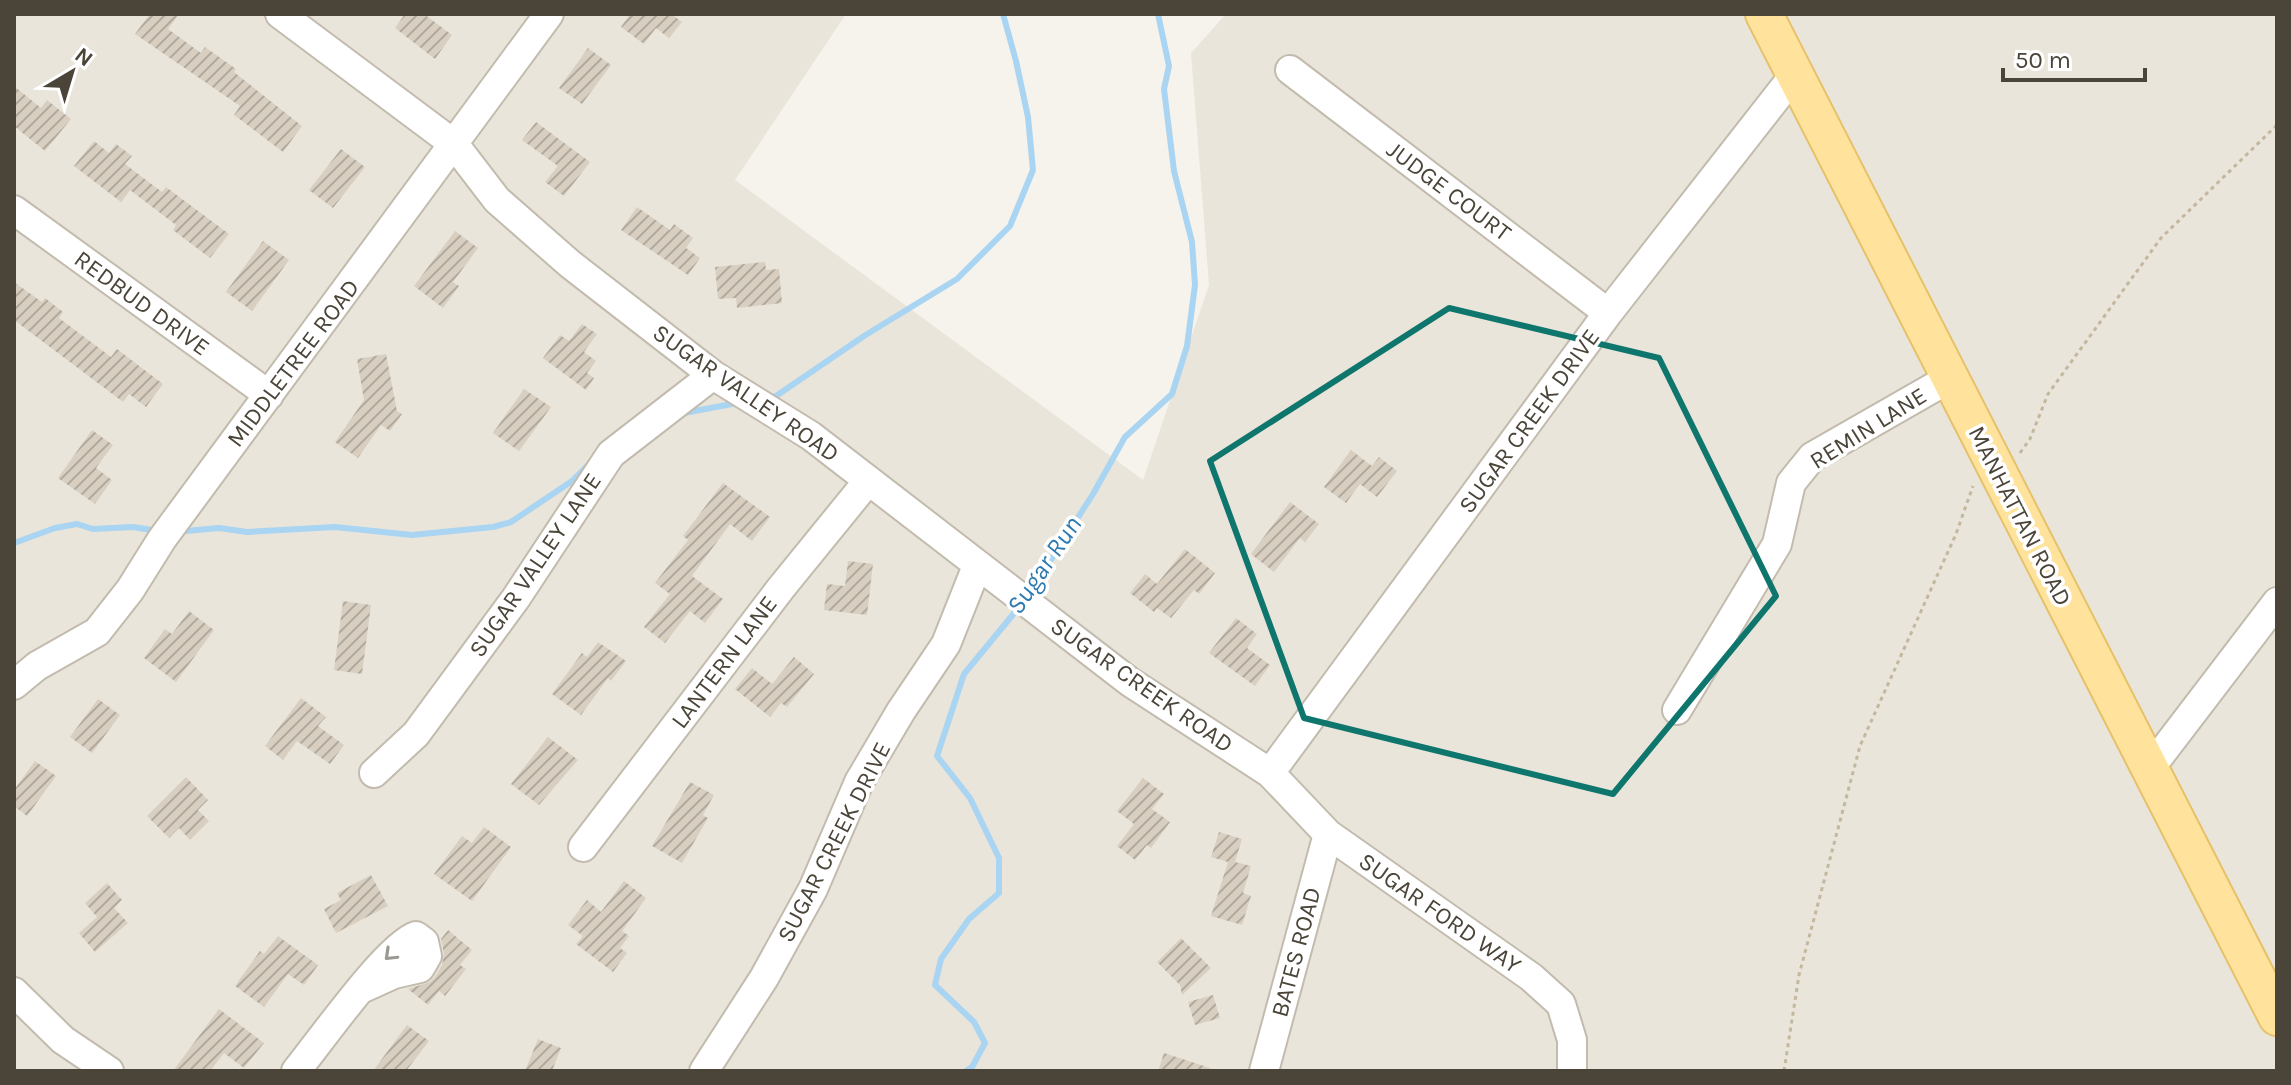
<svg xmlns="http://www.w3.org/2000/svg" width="2291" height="1085" font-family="Karla,sans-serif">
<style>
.residential{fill:#eae5da}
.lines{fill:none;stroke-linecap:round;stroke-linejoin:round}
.stream{stroke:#a9d4f2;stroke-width:6}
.building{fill:url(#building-hatch)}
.minor-casing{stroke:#c2bbae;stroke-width:32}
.major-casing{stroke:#e6c16a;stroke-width:40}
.path{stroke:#c4b79f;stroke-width:3;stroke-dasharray:4 4;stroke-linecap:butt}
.minor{stroke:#fff;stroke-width:28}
.major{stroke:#ffe39c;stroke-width:36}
.oneway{stroke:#9c9892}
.marked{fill:none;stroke:#0f766e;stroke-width:6;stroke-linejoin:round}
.labels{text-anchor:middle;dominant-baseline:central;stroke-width:7;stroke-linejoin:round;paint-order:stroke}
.street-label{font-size:24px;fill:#4b4439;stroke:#fff}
.water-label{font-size:26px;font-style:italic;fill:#2e7ab2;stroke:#fff}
</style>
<defs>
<pattern id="building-hatch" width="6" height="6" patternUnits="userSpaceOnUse" patternTransform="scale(2)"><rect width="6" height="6" fill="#d8cfc1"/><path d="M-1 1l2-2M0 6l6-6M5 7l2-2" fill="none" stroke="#b1aa9e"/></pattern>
</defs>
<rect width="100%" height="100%" fill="#f6f3ec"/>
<path class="residential" d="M14,14H846L735,180L1143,480L1209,285L1191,53L1226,14H2277V1071H14Z"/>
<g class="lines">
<path class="stream" d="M771,397L776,396L864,336L957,279L1010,226L1033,170L1028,117L1016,61L1003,14
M684,413L732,404
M186,531L219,528L247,532L335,527L412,535L493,527L511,522L572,481L592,461
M14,543L55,528L77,524L93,529L133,527L158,531
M1029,594L1093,494L1125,437L1172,394L1187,346L1195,285L1192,242L1174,171L1164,89L1169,66L1158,14
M966,1071L972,1067L985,1043L974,1022L935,985L941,959L969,919L999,893V858L970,798L937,756L964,674L1020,606"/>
</g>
<path class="building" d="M150,14H179L168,29L201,53L205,47L236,69L234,72L302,126L283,152L234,115L240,106L135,34Z
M405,14H424L452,35L435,59L395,28Z
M630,14H671L682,22L669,38L656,28L644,44L621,27Z
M588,48L611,65L582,104L559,88Z
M14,86L41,108L47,100L71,119L45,151L14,126Z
M536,122L590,162L564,196L545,182L558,166L522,140Z
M94,141L109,153L116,144L132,156L125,164L162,192L166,187L229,234L210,258L173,230L176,225L130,190L121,202L74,166Z
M341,149L365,167L333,208L309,190Z
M637,207L670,230L674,224L693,238L686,248L700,258L688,275L621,230Z
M455,231L478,248L453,282L459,286L443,308L414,286Z
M263,241L289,260L252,311L226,292Z
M765,262L766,270L779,269L782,303L737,308L736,298L718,299L715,267Z
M14,282L42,302L45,298L63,312L59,318L111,357L117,349L163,384L146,407L129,394L123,402L14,320Z
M582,324L597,334L584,352L596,361L587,373L594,378L586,390L543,358L560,335L569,341Z
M386,354L397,411L402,414L390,431L381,425L358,458L335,442L364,400L357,359Z
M524,389L551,407L519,451L493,433Z
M92,430L113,445L96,468L112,480L95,504L58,478Z
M1351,450L1372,466L1379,457L1397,471L1377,497L1360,484L1346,503L1324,487Z
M723,483L770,517L752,541L730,524L692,576L723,599L705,623L690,611L665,643L644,627L670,594L655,583L688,540L683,536Z
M1290,502L1319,524L1305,542L1300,538L1274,572L1251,554Z
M1185,549L1215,573L1199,594L1194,590L1171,618L1157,608L1154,612L1130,593L1145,574L1157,584Z
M848,561L873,564L867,615L824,610L827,584L845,586Z
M343,601L371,605L362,674L334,670Z
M189,611L214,630L176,682L144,658L165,629L172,634Z
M1236,618L1257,634L1247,648L1270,665L1255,686L1209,653Z
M598,642L626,661L611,681L608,678L581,715L552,694L582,653L587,657Z
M794,657L814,674L787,707L781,703L770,717L735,689L752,668L772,684Z
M301,698L326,717L318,726L344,745L330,764L297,741L283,760L265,746Z
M98,699L120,715L92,753L70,737Z
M548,737L578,760L539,805L511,784Z
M35,761L56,776L27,816L14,806V790Z
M186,777L208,800L198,810L209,821L190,840L179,828L169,838L147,816Z
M1143,778L1164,794L1152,809L1170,822L1151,848L1147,845L1135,860L1117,846L1134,824L1117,811Z
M690,782L714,795L703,815L708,818L682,863L652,846Z
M484,827L511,847L472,901L434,874L462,836L472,843Z
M1219,832L1242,839L1235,862L1251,866L1243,893L1251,896L1242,925L1211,916L1228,862L1211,857Z
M371,875L388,906L336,933L324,909L341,900L337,893Z
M624,881L646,898L622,931L629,936L620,948L627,953L613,972L576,944L583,936L568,925L587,900L601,912Z
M107,883L122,900L114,908L128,923L95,952L79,933L97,917L85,903Z
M448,930L472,950L460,965L466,969L445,996L439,991L428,1005L408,989L430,982L435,977L442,965L444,954L441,939Z
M278,936L318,965L304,985L288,974L264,1007L235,986L260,951L264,954Z
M1181,938L1211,968L1182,995L1180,985L1157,962Z
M1213,995L1220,1018L1195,1025L1188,1002Z
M219,1009L264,1043L244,1068L224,1053L210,1071H173Z
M407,1025L429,1041L406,1071H373Z
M538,1039L561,1048L552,1071H525Z
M1164,1053L1210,1068V1071H1158Z"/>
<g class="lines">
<g class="minor-casing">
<path id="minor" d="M280,14L454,144L497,200L570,264L713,375L811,436L1130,682L1270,773L1328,834L1531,977L1561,1004L1572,1040V1071
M1290,70L1608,313
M14,210L269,395
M14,685L37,666L97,632L130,590L162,539L549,14
M1677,710L1777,544L1791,483L1812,457L1950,378
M2151,767L2277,602
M374,773L416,734L516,598L611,454L713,375
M1270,773L1608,313L1795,74
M583,847L781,588L868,481
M14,992L63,1040L109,1071
M296,1071C319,1043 387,946 416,936L424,942L427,956L420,968L394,974L361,989
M704,1071L764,978L813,889L859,782L901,711L946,644L977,566
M1264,1071L1328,834"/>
</g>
<g class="major-casing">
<path id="major" d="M1764,14C1934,349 2107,682 2277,1017"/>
</g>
<path class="path" d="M2020,453L2030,439L2048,394L2161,238L2277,125
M1784,1071L1799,975L1860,746L1956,534L1973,486"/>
<use href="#minor" class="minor"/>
<use href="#major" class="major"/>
</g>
<defs><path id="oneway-chevron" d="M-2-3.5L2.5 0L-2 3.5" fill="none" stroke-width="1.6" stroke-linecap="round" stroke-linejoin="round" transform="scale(2)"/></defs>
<use class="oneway" href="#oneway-chevron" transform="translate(390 955) rotate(136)"/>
<path class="marked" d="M1449,308L1659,358L1776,596L1613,794L1304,718L1210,461Z"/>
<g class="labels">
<g class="street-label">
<text transform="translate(1449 191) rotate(37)">JUDGE COURT</text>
<text transform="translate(142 303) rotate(36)">REDBUD DRIVE</text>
<text transform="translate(293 363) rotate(-53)">MIDDLETREE ROAD</text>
<text transform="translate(746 393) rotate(35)">SUGAR VALLEY ROAD</text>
<text transform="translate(1529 421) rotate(-54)">SUGAR CREEK DRIVE</text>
<text transform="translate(1868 428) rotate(-32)">REMIN LANE</text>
<text transform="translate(2020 516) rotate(63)">MANHATTAN ROAD</text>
<text transform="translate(535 565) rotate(-56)">SUGAR VALLEY LANE</text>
<text transform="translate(724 662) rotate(-53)">LANTERN LANE</text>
<text transform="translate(1142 685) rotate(35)">SUGAR CREEK ROAD</text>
<text transform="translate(834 842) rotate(-63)">SUGAR CREEK DRIVE</text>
<text transform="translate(1440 913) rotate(35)">SUGAR FORD WAY</text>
<text transform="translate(1296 952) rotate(-75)">BATES ROAD</text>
</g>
<g class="water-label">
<text transform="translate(1044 565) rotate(-56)">Sugar Run</text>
</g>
</g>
<rect width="2291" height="1085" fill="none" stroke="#4b4439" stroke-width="32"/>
<g transform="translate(72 72) rotate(38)" stroke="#ffffff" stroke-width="6" paint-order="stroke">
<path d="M0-6L14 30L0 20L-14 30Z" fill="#4b4439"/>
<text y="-12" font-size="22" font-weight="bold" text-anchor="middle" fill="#4b4439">N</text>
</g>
<path d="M2003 68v12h142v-12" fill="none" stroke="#4b4439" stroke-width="4"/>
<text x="2015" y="68" font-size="24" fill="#4b4439" stroke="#ffffff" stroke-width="6" paint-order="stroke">50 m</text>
</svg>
